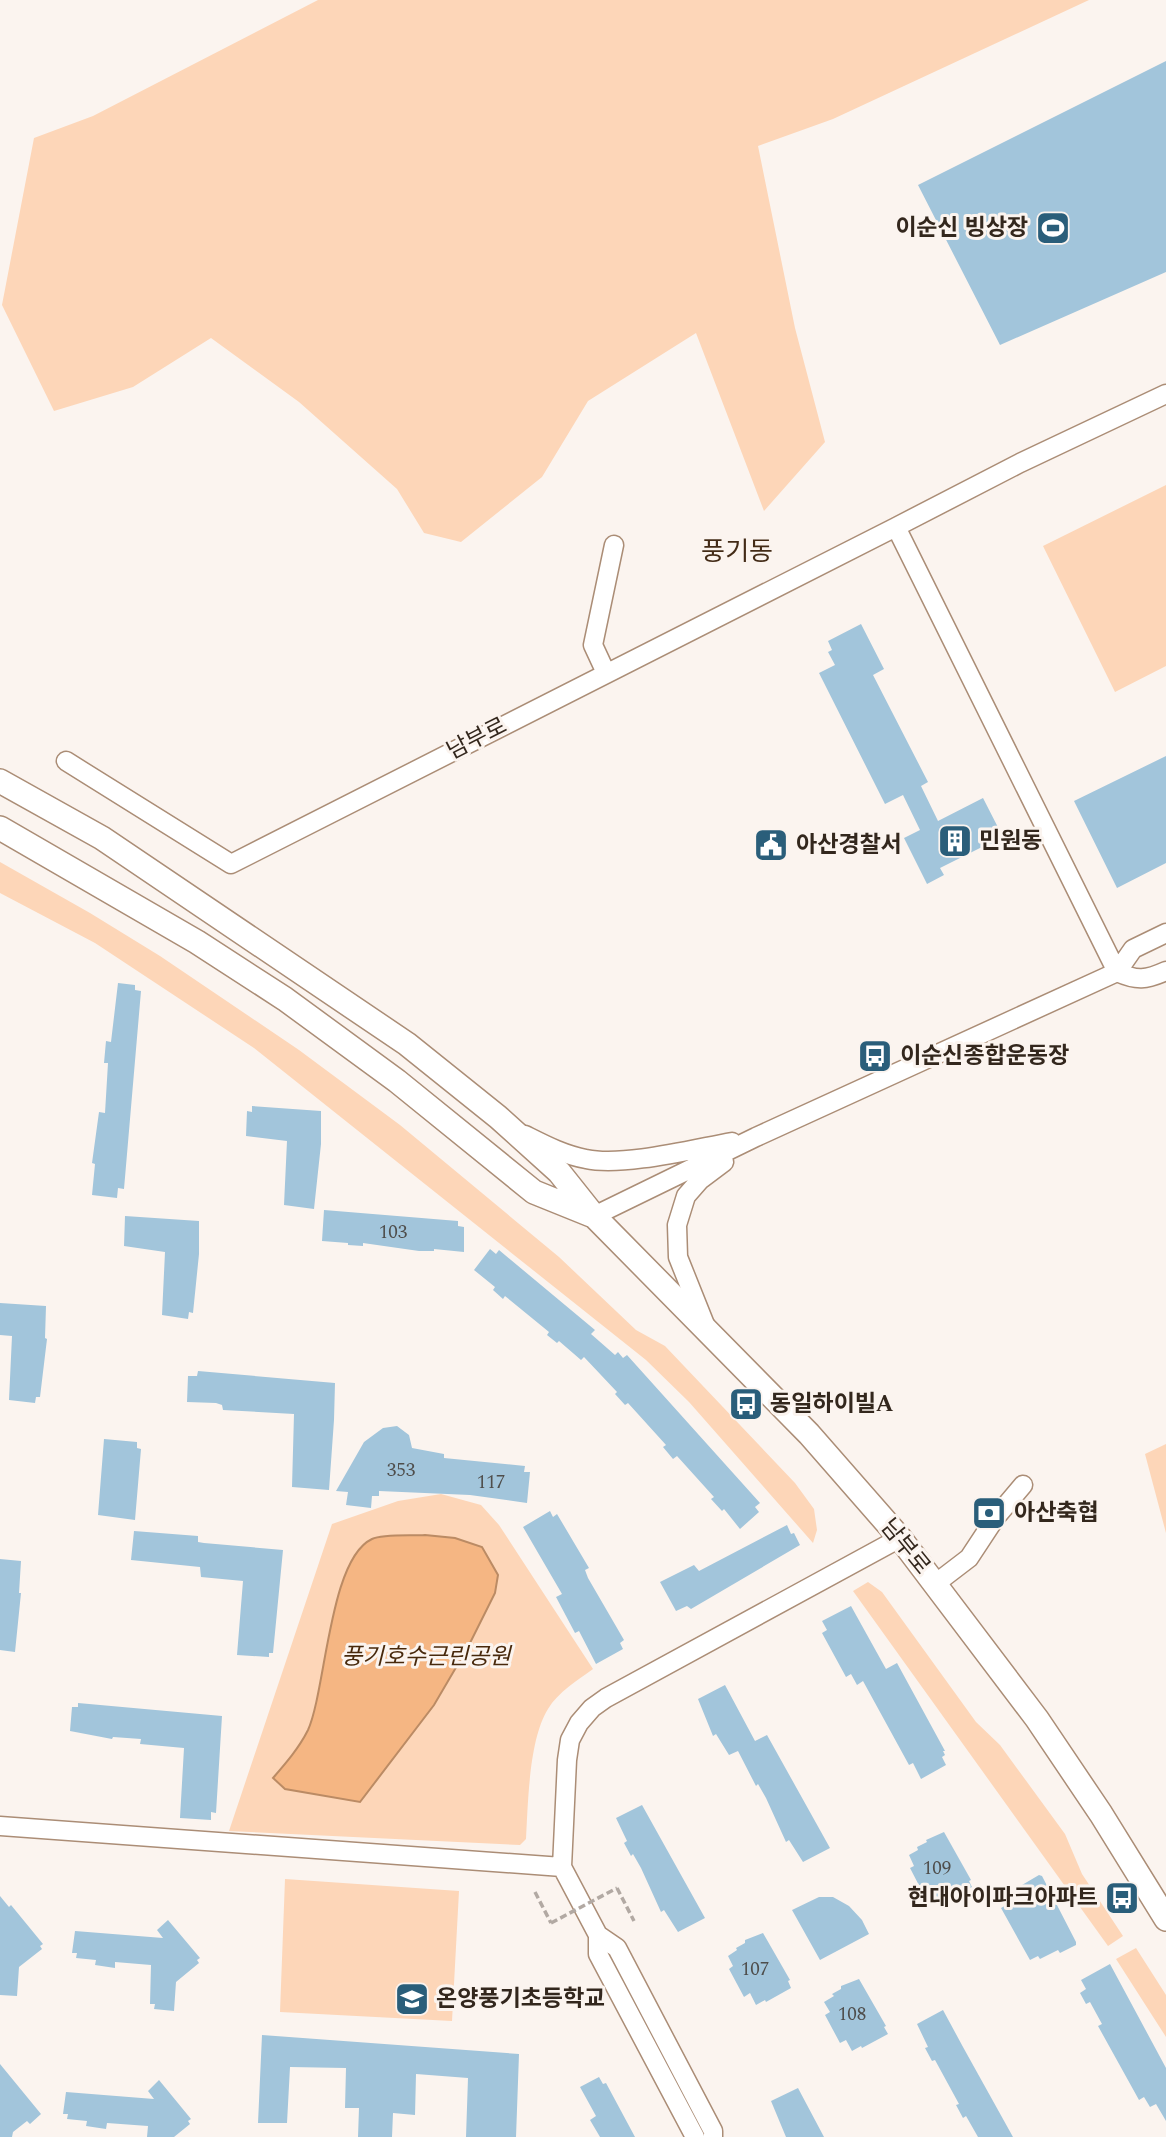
<svg xmlns="http://www.w3.org/2000/svg" width="1166" height="2137" font-family="Spectral,'Noto Sans KR',serif">
<style>
.green{fill:#fdd6b8}
.water{fill:#f5b683;stroke:#bb8b64;stroke-width:2}
.building{fill:#a2c5db}
.lines{fill:none;stroke-linecap:round;stroke-linejoin:round}
.minor-casing{stroke:#ab8d76;stroke-width:21}
.major-casing{stroke:#ab8d76;stroke-width:26}
.path{stroke:#b2a9a3;stroke-width:3.5;stroke-dasharray:7 3.5;stroke-linecap:butt}
.minor{stroke:#fff;stroke-width:18}
.major{stroke:#fff;stroke-width:23}
.path-bridge{stroke:#b2a9a3;stroke-width:3.5;stroke-dasharray:7 3.5;stroke-linecap:butt}
.labels{text-anchor:middle;dominant-baseline:central;stroke-width:6;stroke-linejoin:round;paint-order:stroke}
.number-label{font-size:19px;fill:#4f4e4c}
.poi-label{font-size:23px;font-weight:bold;fill:#33271d;stroke:#fbf4ef;text-anchor:start}
.street-label{font-size:23px;fill:#33271d;stroke:#fbf4ef}
.park-label{font-size:23px;font-style:italic;fill:#48290c;stroke:#fbf4ef}
.quarter-label{font-size:26px;fill:#432b17;stroke:#fbf4ef}
</style>
<rect width="100%" height="100%" fill="#fbf4ef"/>
<path class="green" d="M318,0H1089L833,119L758,146L795,328L825,442L764,511L696,333L588,401L542,477L461,542L424,533L397,489L299,402L211,338L133,387L54,411L2,305L34,138L93,116Z
M1166,485V666L1115,692L1043,546Z
M0,862L90,913L160,956L299,1050L400,1125L559,1257L636,1330L665,1346L795,1483L814,1509L817,1530L813,1543L689,1402L646,1360L254,1048L95,943L0,893Z
M1166,1444V1533L1145,1454Z
M441,1494L481,1505L499,1525L593,1669C578,1680 558,1692 548,1709C529,1739 528,1803 526,1839L520,1845L229,1831L332,1524L398,1501Z
M868,1582L882,1592L976,1722L1000,1745L1065,1834L1082,1874L1123,1936L1108,1946L853,1591Z
M285,1879L459,1891L452,2021L280,2012Z
M1136,1948L1166,1995V2037L1116,1959Z"/>
<path class="water" d="M425,1535L455,1538L482,1547L498,1575L495,1593L468,1647L434,1705L360,1802L285,1789L273,1778C286,1763 299,1748 308,1730C326,1690 329,1559 372,1539C383,1534 411,1536 425,1535Z"/>
<path class="building" d="M1166,61V272L1000,345L918,185Z
M861,624L884,669L873,675L928,782L921,786L938,821L983,798L1006,843L989,852L986,845L940,868L944,875L927,884L904,838L920,830L903,795L885,804L819,673L835,665L828,652L832,650L828,641Z
M1166,756V863L1117,888L1074,801Z
M118,983L135,985V990L141,991L124,1189L118,1188L117,1198L92,1195L95,1164L92,1163L99,1112L105,1113L108,1063H104L106,1041L111,1042Z
M252,1106L321,1111V1144L314,1209L284,1205L287,1141L246,1136L247,1111L252,1112Z
M324,1210L458,1221V1226L464,1227V1252L434,1249V1251H419L363,1243V1246L348,1245V1243L322,1241Z
M125,1216L199,1221V1254L193,1313L189,1312L188,1319L162,1315L165,1252L124,1246Z
M490,1249L496,1254L499,1250L595,1330L591,1334L615,1355L618,1352L623,1358L627,1355L760,1503L755,1507L759,1512L740,1529L724,1509L722,1511L711,1499L714,1497L677,1456L673,1459L663,1447L666,1445L628,1403L625,1405L615,1394L617,1392L584,1357L581,1360L559,1341L557,1343L547,1335L549,1332L505,1296L503,1299L493,1290L495,1287L474,1270Z
M0,1303L46,1306L45,1338L47,1339L40,1397H36L35,1403L9,1400L12,1336L0,1335Z
M198,1371L335,1383L334,1420L329,1490L292,1487L294,1414L223,1410L222,1405L216,1403L187,1402L188,1376H197Z
M397,1426L409,1435L412,1448L444,1454V1458L525,1466L524,1472H530L527,1503L470,1495L379,1491V1496H372L371,1508L346,1505L348,1492L336,1491L364,1442L383,1428Z
M104,1439L137,1442V1448L141,1449L135,1520L98,1515Z
M550,1511L553,1517L557,1514L589,1568L585,1570L588,1578L624,1640L620,1643L623,1649L596,1664L579,1631L575,1633L556,1597L562,1594L523,1527Z
M787,1525L791,1534L794,1533L800,1545L691,1609L687,1606L676,1611L660,1582L694,1565L699,1571Z
M134,1531L198,1536V1542L204,1543L283,1550L273,1653H269V1657L237,1655L243,1581L201,1577L200,1567L131,1560Z
M0,1559L21,1561L19,1593H21L15,1652L0,1650Z
M851,1606L886,1669L897,1663L945,1751H943L945,1755L942,1757L946,1765L921,1779L913,1763L909,1765L863,1681L857,1685L851,1674L846,1677L822,1633L827,1630L822,1621Z
M725,1685L755,1741L767,1735L830,1848L803,1862L789,1840L786,1842L766,1798L758,1784L756,1786L738,1751L729,1755L716,1734L713,1736L698,1699Z
M78,1703L222,1716L216,1813L211,1812V1820L180,1818L184,1748L140,1744L141,1739L113,1737L112,1739L70,1731L72,1707H78Z
M642,1805L705,1918L678,1932L664,1910L661,1912L641,1868L633,1854L631,1856L624,1843L627,1841L616,1818Z
M944,1832L971,1880L969,1881L972,1887L947,1902L946,1899L937,1904L931,1893L925,1897L910,1868L914,1866L909,1855L918,1850L917,1847L927,1842L926,1840Z
M1039,1875L1042,1876L1076,1942V1945L1060,1953L1058,1950L1040,1959L1038,1956L1030,1960L1001,1908L1010,1903L1007,1899L1024,1889L1022,1885Z
M0,1896L9,1907L11,1905L43,1944L40,1946L42,1949L19,1967L17,1996L0,1995Z
M819,1897H833L849,1906L862,1920L869,1934L820,1960L792,1910Z
M168,1920L200,1958L197,1960L199,1963L176,1982L174,2011L154,2009L155,2004H150L151,1965L115,1962V1968L95,1965L96,1960L76,1958L77,1953H72L75,1931L163,1938L157,1930Z
M763,1933L790,1980L788,1981L791,1988L766,2002L765,2000L756,2005L750,1993L744,1997L729,1969L733,1966L728,1956L737,1950L736,1948L745,1943V1940Z
M1110,1964L1166,2068V2121L1156,2104L1150,2107L1144,2097L1139,2100L1098,2026L1102,2024L1090,2002L1086,2004L1080,1993L1086,1989L1081,1980Z
M859,1979L886,2026L884,2027L888,2034L862,2048L861,2046L852,2051L846,2040L840,2043L825,2015L830,2012L824,2002L834,1996L832,1994L841,1989V1986Z
M943,2010L963,2047L1013,2137H978L966,2116L963,2118L956,2105L959,2104L935,2060L932,2061L925,2048L928,2047L917,2024Z
M262,2035L519,2054L516,2137H466L468,2078L416,2074L415,2115L393,2113L392,2137H358L359,2108H345L346,2068L290,2067L287,2123H258Z
M0,2064L41,2114L30,2124L27,2121L13,2132L12,2137H0Z
M599,2077L603,2084L606,2083L635,2137H600L590,2120L596,2116L580,2087Z
M159,2080L191,2119L188,2121L190,2124L174,2137H147L148,2126L107,2123L106,2129L86,2126L87,2121L67,2119L68,2114H63L66,2092L154,2099L148,2091Z
M798,2088L824,2137H786L771,2101Z"/>
<g class="lines">
<g class="minor-casing">
<path id="minor" d="M1166,394L1020,463L896,527L1117,972C1137,981 1146,980 1166,971
M606,673L593,645L614,545
M66,761L231,864L896,527
M525,1135C545,1145 564,1155 586,1159C623,1167 693,1149 732,1142
M594,1216L756,1137L1117,972L1133,949L1166,933
M706,1327L678,1257L677,1225L686,1196L700,1180L724,1162
M935,1584L969,1558L996,1517L1023,1485
M0,1826L562,1867
M598,1935L617,1948L713,2131V2137
M695,2137L598,1954V1935L562,1867L567,1760L570,1740L579,1723L592,1708L606,1698L900,1538"/>
</g>
<g class="major-casing">
<path id="major" d="M0,781L102,838L407,1044L498,1117L559,1172L594,1216L809,1434L900,1538L1037,1719L1101,1814L1166,1919
M0,828L197,942L285,999L397,1081L534,1192L591,1215"/>
</g>
<path class="path" d="M617,1888L634,1921
M535,1892L551,1923"/>
<use href="#minor" class="minor"/>
<use href="#major" class="major"/>
<path class="path-bridge" d="M551,1923L617,1888"/>
</g>
<defs>
<g id="stadium-square" transform="scale(1.75)"><rect x="-9" y="-9" width="18" height="18" rx="4" fill="#2a5e7a" stroke="#fbf4ef"/><path d="M0-5a6.5 5 0 1 0 0 10a6.5 5 0 1 0 0-10ZM-3.5-1.8h7v3.6h-7Z" fill="#fff"/></g>
<g id="building-square" transform="scale(1.75)"><rect x="-9" y="-9" width="18" height="18" rx="4" fill="#2a5e7a" stroke="#fbf4ef"/><path d="M-4-6H4V6H1V3H-1V6H-4ZM-2.5-4.3h1.7v1.8h-1.7ZM.8-4.3h1.7v1.8H.8ZM-2.5-1h1.7V.8h-1.7ZM.8-1h1.7V.8H.8Z" fill="#fff"/></g>
<g id="civic-square" transform="scale(1.75)"><rect x="-9" y="-9" width="18" height="18" rx="4" fill="#2a5e7a" stroke="#fbf4ef"/><path d="M-.6-6.5H3V-4.5H.6V-3L4-1V1h2V6H-6V1h2V-1L-.6-3ZM-1.2 2.5V6h2.4V2.5Z" fill="#fff"/></g>
<g id="bus-square" transform="scale(1.75)"><rect x="-9" y="-9" width="18" height="18" rx="4" fill="#2a5e7a" stroke="#fbf4ef"/><path d="M-5-6H5V4H4V6H2V4H-2V6H-4V4H-5ZM-3.5-4V0h7V-4ZM-3.5 1.2v1.5H-2V1.2ZM2 1.2v1.5H3.5V1.2Z" fill="#fff"/></g>
<g id="bank-square" transform="scale(1.75)"><rect x="-9" y="-9" width="18" height="18" rx="4" fill="#2a5e7a" stroke="#fbf4ef"/><path d="M-6-4H6V4H-6ZM0-2.3a2.3 2.3 0 1 0 0 4.6a2.3 2.3 0 1 0 0-4.6Z" fill="#fff"/></g>
<g id="school-square" transform="scale(1.75)"><rect x="-9" y="-9" width="18" height="18" rx="4" fill="#2a5e7a" stroke="#fbf4ef"/><path d="M0-5L7-2L0 1L-7-2ZM-4 1L0 2.5L4 1V4Q0 6-4 4Z" fill="#fff"/></g>
</defs>
<g fill-rule="evenodd">
<use href="#stadium-square" x="1053" y="228"/>
<use href="#building-square" x="955" y="841"/>
<use href="#civic-square" x="771" y="845"/>
<use href="#bus-square" x="875" y="1056"/>
<use href="#bus-square" x="746" y="1404"/>
<use href="#bank-square" x="989" y="1513"/>
<use href="#bus-square" x="1122" y="1898"/>
<use href="#school-square" x="412" y="1999"/>
</g>
<g class="labels">
<g class="number-label">
<text x="393" y="1232">103</text>
<text x="401" y="1470">353</text>
<text x="491" y="1482">117</text>
<text x="937" y="1868">109</text>
<text x="755" y="1969">107</text>
<text x="852" y="2014">108</text>
</g>
<g class="poi-label">
<text x="1028" y="228" text-anchor="end">이순신 빙상장</text>
<text x="979" y="841">민원동</text>
<text x="796" y="845">아산경찰서</text>
<text x="900" y="1056">이순신종합운동장</text>
<text x="770" y="1404">동일하이빌A</text>
<text x="1014" y="1513">아산축협</text>
<text x="1098" y="1898" text-anchor="end">현대아이파크아파트</text>
<text x="436" y="1999">온양풍기초등학교</text>
</g>
<g class="street-label">
<text transform="translate(477 739) rotate(-27)">남부로</text>
<text transform="translate(905 1547) rotate(51)">남부로</text>
</g>
<g class="park-label">
<text x="426" y="1657">풍기호수근린공원</text>
</g>
<g class="quarter-label">
<text x="737" y="552">풍기동</text>
</g>
</g>
</svg>
